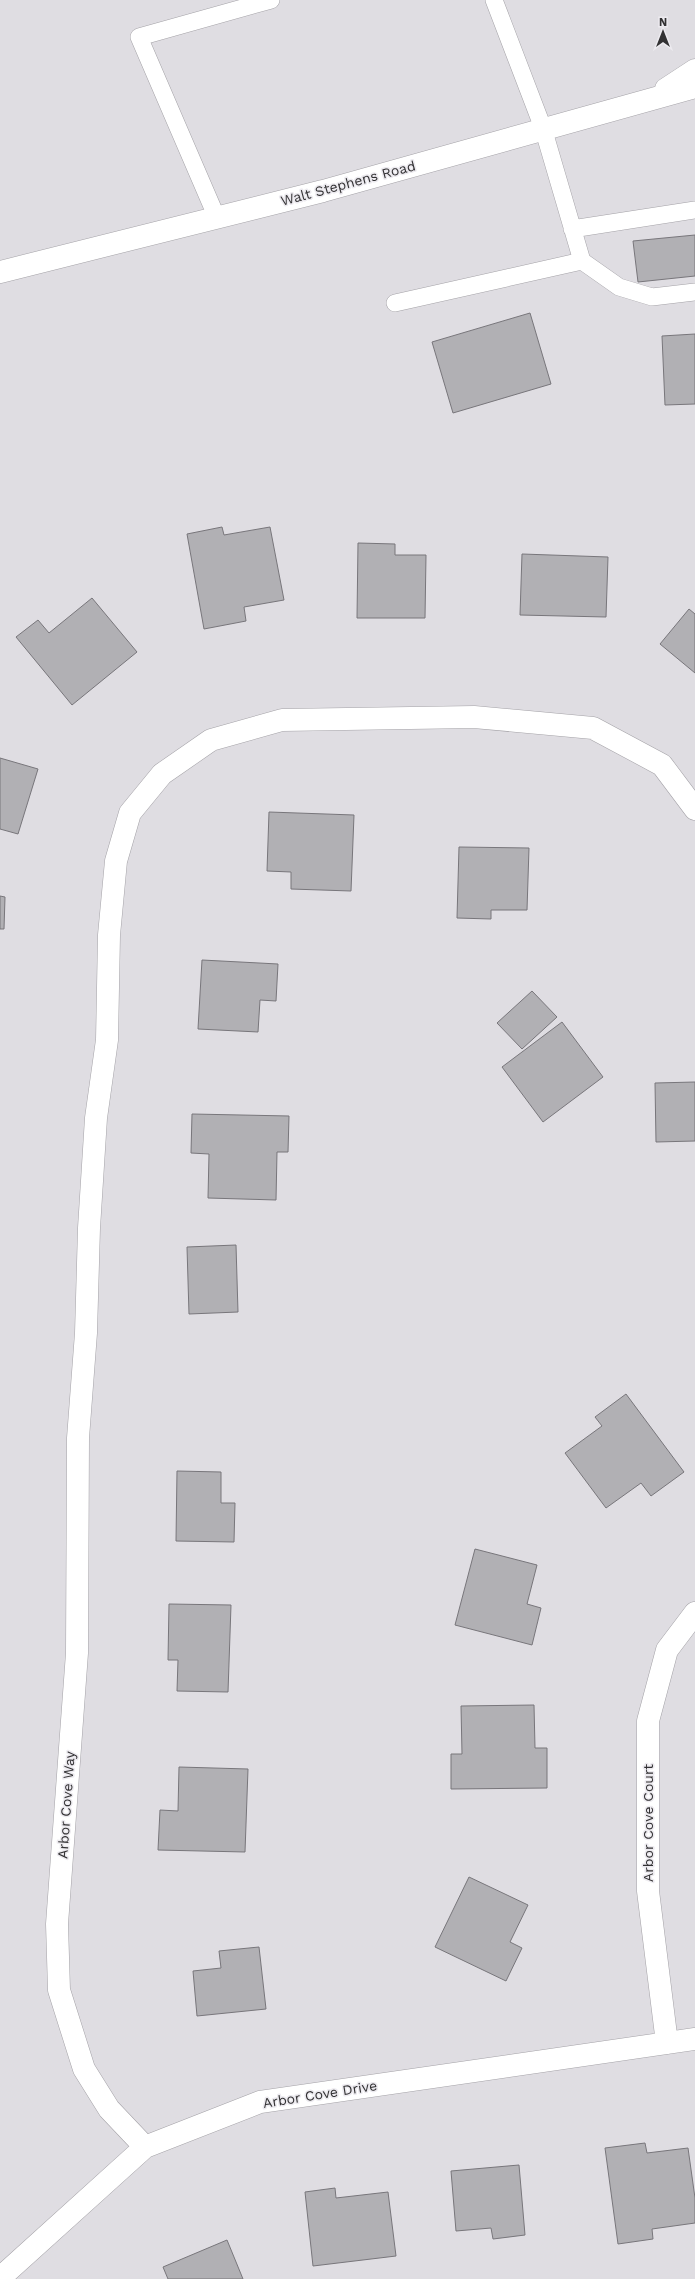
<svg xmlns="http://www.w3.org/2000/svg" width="695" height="2279" font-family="'Work Sans',sans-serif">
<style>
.building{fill:#b1b0b4;stroke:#78767b}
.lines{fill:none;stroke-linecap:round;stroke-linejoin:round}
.service-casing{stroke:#a4a2a7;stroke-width:18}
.minor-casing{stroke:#a4a2a7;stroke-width:23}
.tertiary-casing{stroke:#a4a2a7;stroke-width:23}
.service{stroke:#fff;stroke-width:17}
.minor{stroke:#fff;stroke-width:22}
.tertiary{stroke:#fff;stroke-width:22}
.labels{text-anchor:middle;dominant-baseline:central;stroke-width:3;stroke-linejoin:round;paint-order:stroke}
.street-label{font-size:14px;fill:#323133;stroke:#eceaef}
</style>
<rect width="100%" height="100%" fill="#dfdde2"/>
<path class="building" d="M695,235V276L638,282L633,241Z
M530,313L551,384L453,413L432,342Z
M695,334V404L665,405L662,336Z
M222,527L224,535L270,527L284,600L244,607L246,621L204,629L187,534Z
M358,543L395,544V555H426L425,618H357Z
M522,554L608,557L606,617L520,615Z
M92,598L137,652L72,705L16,637L38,620L49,633Z
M689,609L695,614V673L660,644Z
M0,758L38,769L18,834L0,829Z
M269,812L354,815L351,891L291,889V872L267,871Z
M459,847L529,848L527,910H491V919L457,918Z
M0,896L5,897L4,929H0Z
M202,960L278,964L276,1001L260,1000L258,1032L198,1029Z
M532,991L557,1017L522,1049L497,1023Z
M562,1022L603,1077L543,1122L502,1067Z
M695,1082V1141L656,1142L655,1083Z
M192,1114L289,1116L288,1152H277L276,1200L208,1198L209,1154L191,1153Z
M236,1245L238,1312L189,1314L187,1247Z
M626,1394L684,1472L651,1496L641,1483L606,1508L565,1453L602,1426L595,1417Z
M177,1471L221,1472V1503H235L234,1542L176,1541Z
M475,1549L537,1565L527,1604L541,1608L532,1645L455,1625Z
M169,1604L231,1605L228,1692L177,1691L178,1660H168Z
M534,1705L535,1748H547V1788L451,1789V1754H462L461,1706Z
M179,1767L248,1769L245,1852L158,1850L160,1810L178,1811Z
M469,1877L528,1905L510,1942L522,1948L506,1981L435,1947Z
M259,1947L266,2009L197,2016L193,1971L221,1968L219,1951Z
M645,2143L647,2153L688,2148L695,2198V2223L652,2229L653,2239L618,2244L605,2148Z
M519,2165L525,2235L493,2239L491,2228L456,2231L451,2171Z
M335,2188L336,2198L388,2192L396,2256L313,2266L305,2192Z
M227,2240L243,2279H168L163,2267Z"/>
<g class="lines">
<g class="service-casing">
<path id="service" d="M217,218L139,37L271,0
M572,229L695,210
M582,261L619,287L652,297L695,292
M395,303L582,261L543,128L494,0"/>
</g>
<g class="minor-casing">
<path id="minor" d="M667,2043L648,1891V1721L667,1650L695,1613
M145,2147L109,2109L84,2069L59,1990L57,1924L77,1653L78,1438L86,1333L89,1228L96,1118L107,1040L109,935L116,861L130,813L162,774L211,740L282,720L474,717L593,728L662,765L695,809
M0,2278L145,2147L260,2102L695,2039"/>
</g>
<g class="tertiary-casing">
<path id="tertiary" d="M666,89L695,70
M0,272L323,191L695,87"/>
</g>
<use href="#service" class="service"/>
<use href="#minor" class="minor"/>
<use href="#tertiary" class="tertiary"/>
</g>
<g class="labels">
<g class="street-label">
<text transform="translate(348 183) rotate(-15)">Walt Stephens Road</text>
<text transform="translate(66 1805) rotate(-86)">Arbor Cove Way</text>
<text transform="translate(648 1823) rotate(-90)">Arbor Cove Court</text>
<text transform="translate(320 2094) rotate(-9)">Arbor Cove Drive</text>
</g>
</g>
<g transform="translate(663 32)" stroke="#eceaef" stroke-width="3" paint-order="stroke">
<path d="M0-3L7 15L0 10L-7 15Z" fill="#323133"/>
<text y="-6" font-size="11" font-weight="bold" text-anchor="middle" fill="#323133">N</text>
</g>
</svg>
